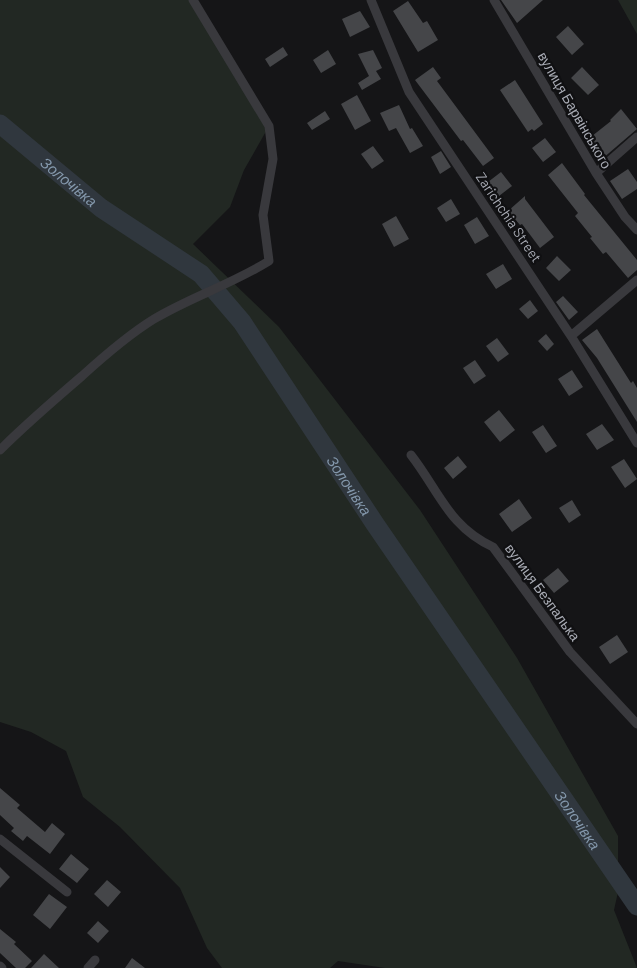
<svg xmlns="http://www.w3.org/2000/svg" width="637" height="968" font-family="Barlow,sans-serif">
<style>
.green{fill:#222823}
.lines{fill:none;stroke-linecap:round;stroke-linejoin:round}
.river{stroke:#30373e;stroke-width:19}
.building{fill:#454649}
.street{stroke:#39393d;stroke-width:9}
.labels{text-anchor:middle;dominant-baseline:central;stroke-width:4.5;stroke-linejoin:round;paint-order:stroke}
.street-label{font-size:14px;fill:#a9acb5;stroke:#101012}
.water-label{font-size:15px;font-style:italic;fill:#8498ac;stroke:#101012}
</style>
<rect width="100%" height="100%" fill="#151517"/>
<path class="green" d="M0,0H193L269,126L244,170L230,207L193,244L279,327L420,510L517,658L618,836V892L614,910L637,968H385L338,961L330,968H222L207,948L180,888L120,827L83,797L66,751L31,732L0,722Z
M618,0H637V34Z"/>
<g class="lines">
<path class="river" id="s1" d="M0,124L101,208L201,274L242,322L375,524L637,906"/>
</g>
<path class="building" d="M501,0H543L517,23Z
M408,1L423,23L427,21L438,40L418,52L393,11Z
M360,11L370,27L350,37L342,19Z
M568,26L584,44L572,55L556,37Z
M283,47L288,55L270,67L265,59Z
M328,50L336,64L321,73L313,60Z
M373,50L382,68L376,71L381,79L362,90L358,83L369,76L358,54Z
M433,67L441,78L437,81L494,158L483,166L463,140L461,141L415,80Z
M582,67L599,85L588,95L571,78Z
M515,80L543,124L534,131L532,129L528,132L500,90Z
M357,95L371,121L355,130L341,104Z
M399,105L410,129L412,128L423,146L410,153L396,128L389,131L380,113Z
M621,109L637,129L602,159L587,140L611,121L610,120Z
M325,111L330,119L312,130L307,123Z
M545,138L556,152L543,162L532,148Z
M373,146L384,161L372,169L361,154Z
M441,151L451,167L440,174L431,157Z
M562,163L585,194L584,195L637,260V270L628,278L606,252L603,254L590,238L592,237L575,216L578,213L548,175Z
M628,169L637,182V189L622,199L610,181Z
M501,172L512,186L499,196L488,182Z
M525,196V199L554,237L540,248L522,224L520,225L508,211Z
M451,199L460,214L446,222L437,208Z
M396,216L409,239L394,247L382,224Z
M477,217L489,236L475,244L464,225Z
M557,256L571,270L559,281L546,268Z
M503,264L512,279L496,289L486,274Z
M563,296L578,312L569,320L556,302Z
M530,300L538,311L528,319L519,309Z
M597,329L631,383L633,381L637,388V422L597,358L582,340Z
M546,334L554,344L547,351L538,341Z
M497,338L509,354L498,362L486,346Z
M475,360L486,376L474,384L463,368Z
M572,370L583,387L569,396L558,379Z
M499,410L515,430L500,442L484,422Z
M602,424L614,440L597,450L586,434Z
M543,425L557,446L546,453L532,432Z
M458,456L467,467L453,479L444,468Z
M624,459L637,479L625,488L611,467Z
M519,499L532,518L512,532L499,514Z
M572,500L581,515L569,523L559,508Z
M558,568L569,581L554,593L543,580Z
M617,635L628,652L610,664L599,647Z
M0,788L20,805L17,808L45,832L52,823L65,834L50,854L27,836L23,841L11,831L14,828L0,815Z
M71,854L89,869L77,883L59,869Z
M0,867L10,877L0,888Z
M107,880L121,892L108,907L94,894Z
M49,894L67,907L50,929L33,915Z
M98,921L109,931L98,943L87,933Z
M0,929L16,942L14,944L32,961L25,968H16L0,953Z
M44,954L59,968H31Z
M132,958L145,968H125Z"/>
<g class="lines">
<path class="street" d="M371,0L409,92L571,336L637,443
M494,0L596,173L625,217L637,230
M596,173L637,137
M571,336L637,280
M0,450C26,424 54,400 82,376C104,356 128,335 154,319C191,297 232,284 269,261L263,215L273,159L269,126L193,0
M411,455C439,491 449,527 493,547L570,652L637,724
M0,839L67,892
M0,966L2,968
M88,968L95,960"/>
</g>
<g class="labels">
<g class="street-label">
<text transform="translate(575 110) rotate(60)">вулиця Барвінського</text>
<text transform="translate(509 217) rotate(56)">Zarichchia Street</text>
<text transform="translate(543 592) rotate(54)">вулиця Безпалька</text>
</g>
<g class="water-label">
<text stroke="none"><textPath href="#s1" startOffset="90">Золочівка</textPath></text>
<text stroke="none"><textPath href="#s1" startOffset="510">Золочівка</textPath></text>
<text stroke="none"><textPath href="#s1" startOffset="915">Золочівка</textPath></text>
</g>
</g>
</svg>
